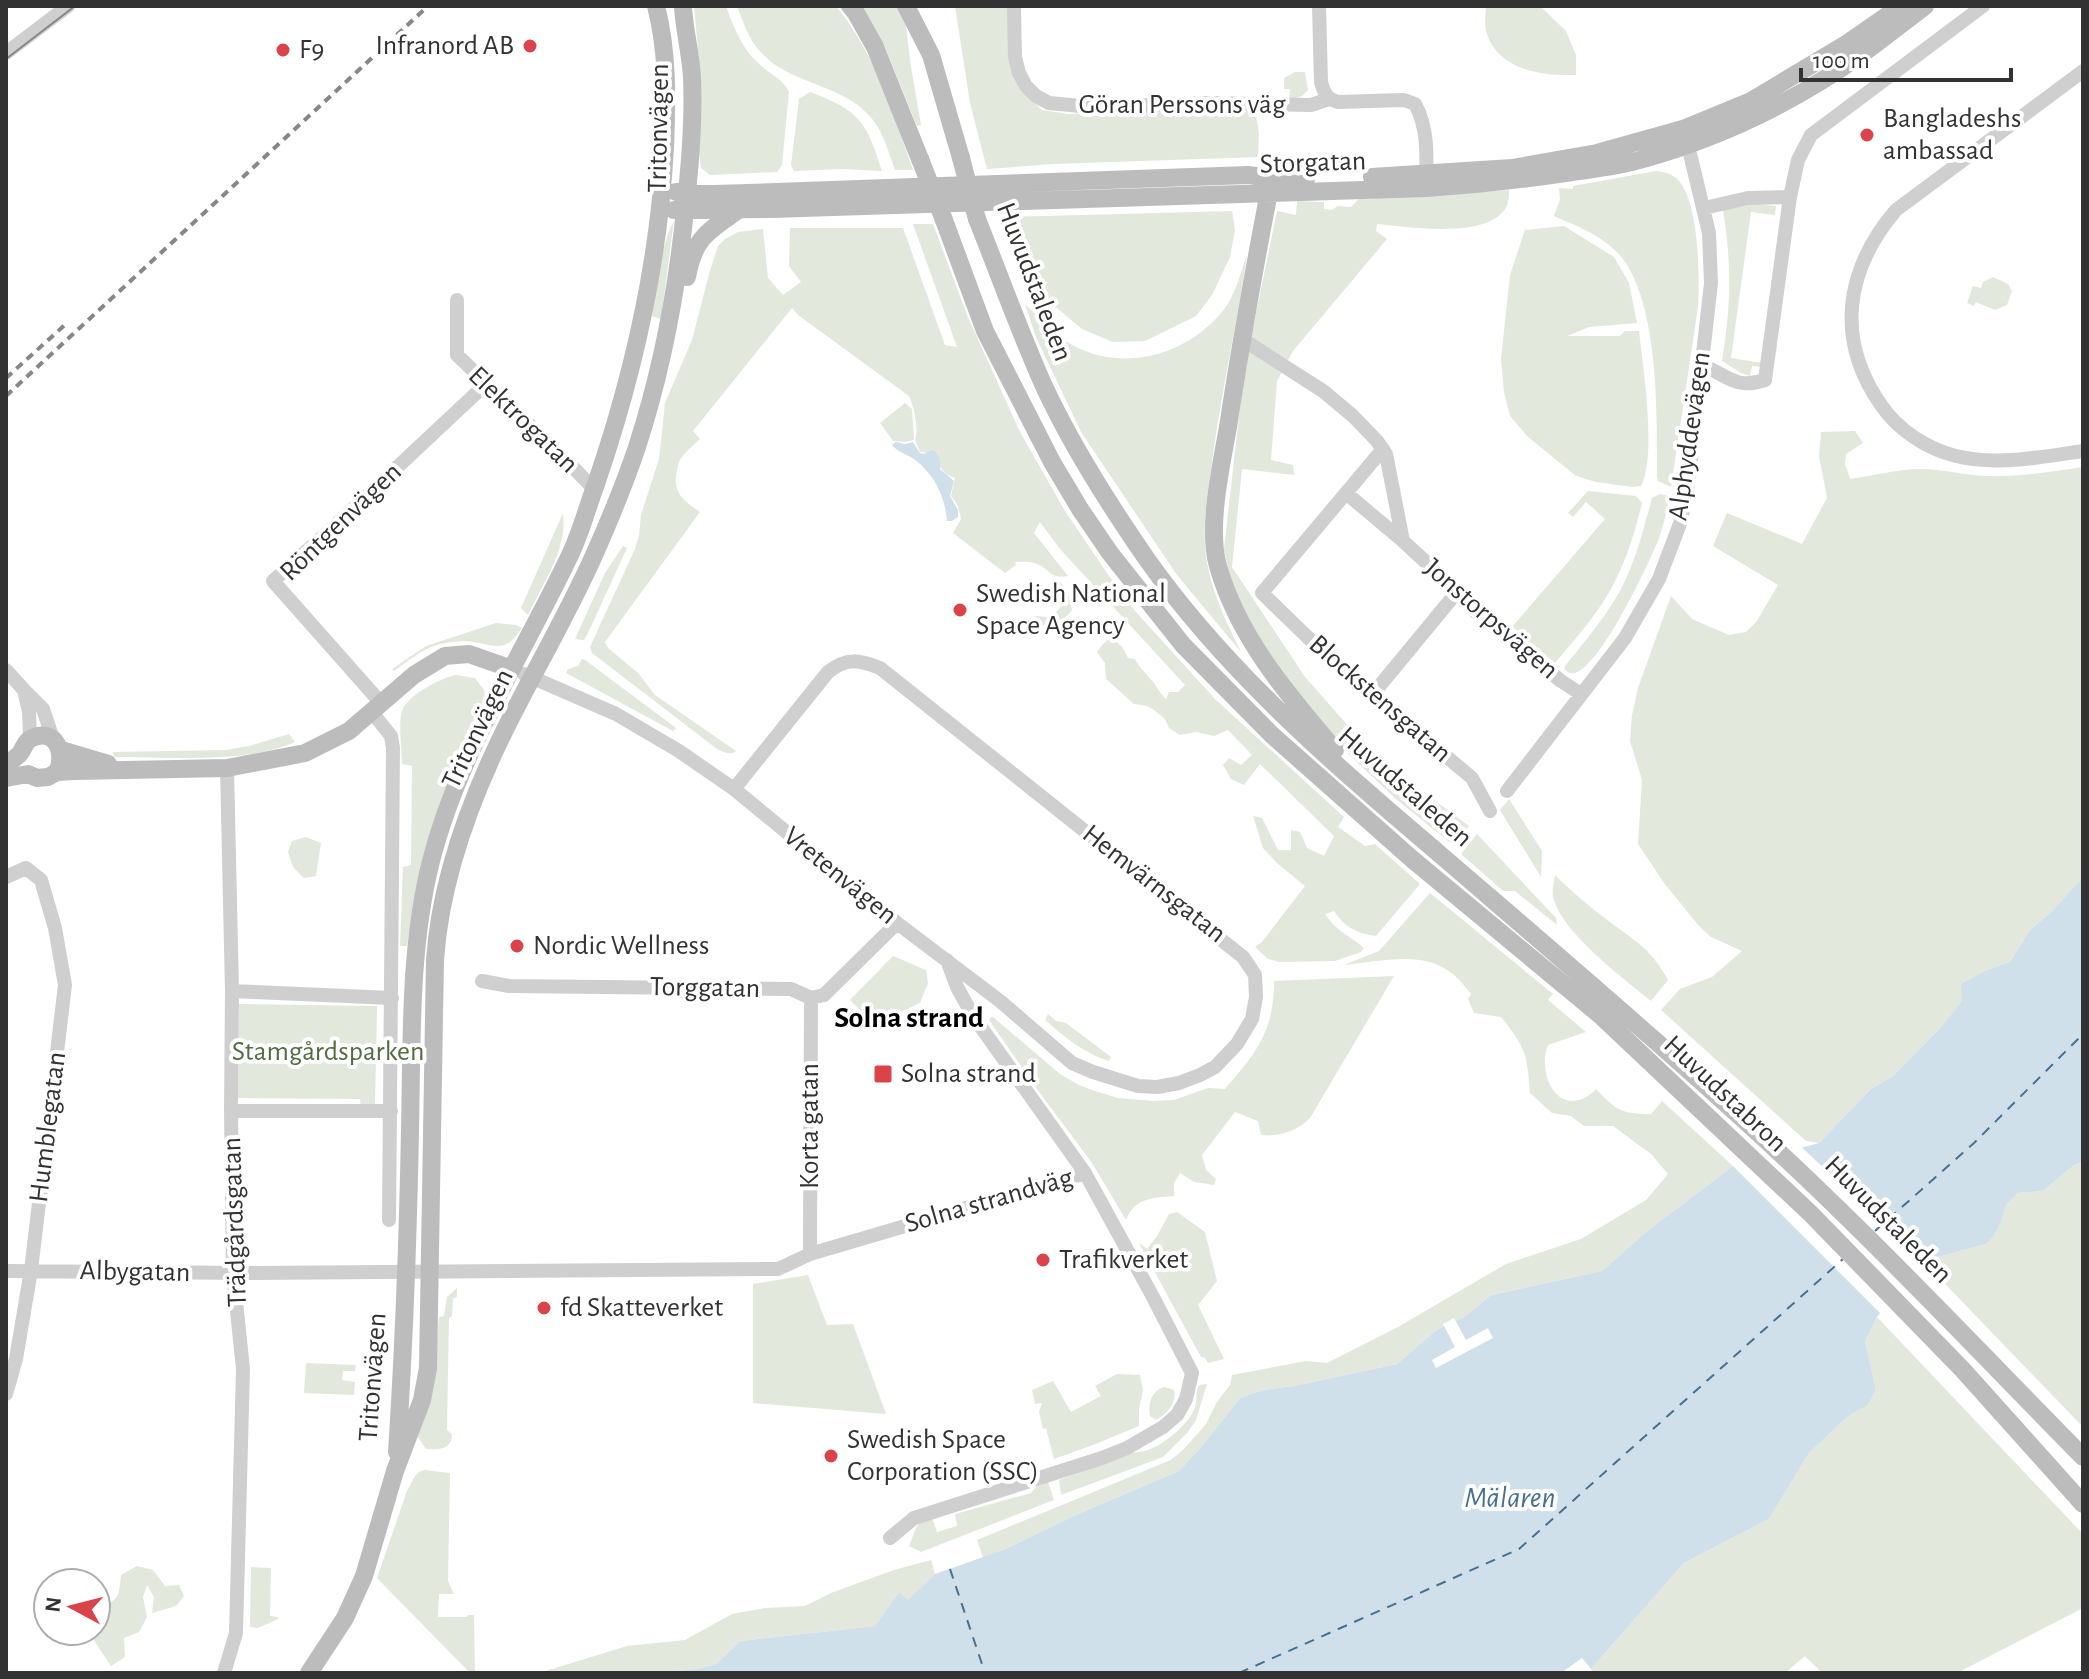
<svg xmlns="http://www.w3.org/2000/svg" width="2089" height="1679" font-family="'Alegreya Sans',sans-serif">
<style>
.green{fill:#e2e8dc}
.water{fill:#d0e0eb}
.pier{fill:#fff}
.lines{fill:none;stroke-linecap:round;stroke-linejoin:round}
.ferry{stroke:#447190;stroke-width:2;stroke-dasharray:10 8;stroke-linecap:butt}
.street{stroke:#cfcfcf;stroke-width:14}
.secondary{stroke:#bcbcbc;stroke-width:18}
.tram{stroke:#878787;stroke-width:2}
.rail{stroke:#878787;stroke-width:4;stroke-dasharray:8 6;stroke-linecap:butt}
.secondary-bridge{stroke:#bcbcbc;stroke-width:18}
.poi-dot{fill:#da434a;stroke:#fff;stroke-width:3}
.labels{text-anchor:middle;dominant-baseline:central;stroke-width:8;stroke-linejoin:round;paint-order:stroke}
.poi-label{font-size:28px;fill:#323232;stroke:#fff;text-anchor:start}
.street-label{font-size:28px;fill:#323232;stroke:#fff}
.park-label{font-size:28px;fill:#546c41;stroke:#fff}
.neighbourhood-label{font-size:30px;font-weight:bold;fill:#000;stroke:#fff}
.water-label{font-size:30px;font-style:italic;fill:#447190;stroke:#fff}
</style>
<rect width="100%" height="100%" fill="#fff"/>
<path class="green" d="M694,6H726C733,26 742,48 757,62C767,73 783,78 789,92L782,165L777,172L710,175L701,168L699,154V61Z
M737,6H836C875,54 893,112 913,170H895C889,154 884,134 873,120C844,82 789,86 759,50C748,38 743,21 737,6Z
M859,6H896L905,19L911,67L921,125L917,126L885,47Z
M955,6H1009L1025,93L1042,110L1068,114L1176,109L1255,110L1259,133L1258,157L1054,164L987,169L970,103Z
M1486,6H1540L1566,31L1576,55V75C1541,76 1497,70 1486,31C1484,24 1486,14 1486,6Z
M1295,72H1305L1308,90L1302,96L1289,100L1290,89H1284V78Z
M810,92C859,110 867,122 882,171L842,169L794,171L791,165L799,99Z
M1656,171C1665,172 1673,174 1679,181C1699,205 1700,277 1698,307L1671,487L1658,481L1657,477C1657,417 1660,297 1617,252C1599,234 1576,226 1554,216L1560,199L1559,188L1573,189V186Z
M1509,190C1509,197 1509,203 1505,209C1486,239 1408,227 1377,224L1376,231L1387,239L1293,351L1277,381L1271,460L1293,465L1294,475L1242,469L1232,567L1305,677L1374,755L1469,826L1453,845L1396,799L1341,747L1274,663L1233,591L1224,549L1244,372L1277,211L1296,215L1297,201L1324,202V209L1332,210L1338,206L1351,207L1359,199Z
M1754,204L1776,206L1775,215L1751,212L1731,358L1762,363L1761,367L1752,366L1750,376L1741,373L1722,361C1731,305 1732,266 1723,210Z
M1232,211L1235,230L1230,257L1212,295L1196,316L1145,341L1113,342L1082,329L1044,297L1017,256L1004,217Z
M674,220L661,319L652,316C657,284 660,249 674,220Z
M913,224H933L967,315L1020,432L1065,511L1109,576L1135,611L1215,699L1344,817L1338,827L1365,846L1375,844L1420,884L1376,936C1358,934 1344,927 1334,911L1325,914C1337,932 1349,935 1364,948L1361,952L1335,961L1279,962L1268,959L1255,947L1262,942L1305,886L1278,864L1263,848L1253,816L1262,818L1278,850H1291V830L1300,832L1307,848L1324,856L1334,836L1260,764L1244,785L1231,779L1223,765L1229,758L1241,765L1252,755L1228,730L1214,736L1196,732L1180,735L1169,728L1165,719L1154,710L1147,706L1134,704L1106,679L1105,663L1097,652L1103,644L1112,637L1123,648L1128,658L1135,659C1141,670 1146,673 1153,682C1158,688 1160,694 1166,699L1169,692H1178L1185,685L1060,549L1040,522L1034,533L1068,576C1049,579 1052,570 1037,564C1030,561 1023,562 1015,562L1016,565L1005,573L953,533L961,519L958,506L951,496L955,478L946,474L928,453L920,452L915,440C919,430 914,406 909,396L798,315L792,308L693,431L700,439C694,445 686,451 681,458C678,463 677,470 676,476C674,495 686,502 700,512L605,642L608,648L638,673L655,695L736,751C730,756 724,752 717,749L592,653L590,647L635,549L639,536L641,515L659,459L665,403L692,340L709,274L718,246L725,239L738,232L763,229L768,278L783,295L801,282L789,266L790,228H903L945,345L957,347Z
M1564,226L1614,257L1629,283L1637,323L1589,327L1567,336H1620L1625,331H1639C1643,367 1657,455 1641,486L1632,487L1596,482L1576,476L1527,436L1510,416L1504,392L1501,359L1510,275L1525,230Z
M1247,255C1237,324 1221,393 1212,462C1207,498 1200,536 1209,572C1215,600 1229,627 1241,652L1177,575L1081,432L1036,337L1025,304C1037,315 1048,328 1061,338C1113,375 1183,359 1222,312C1235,297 1240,274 1247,255Z
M1993,277L2008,284L2012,291L2007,305L1995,310L1976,302L1974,306L1967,303L1973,286L1981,288L1983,282Z
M905,403L912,409L914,440L905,442L893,441L880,423Z
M1855,431L1863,443L1846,454L1845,464L1850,479C1872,476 1895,470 1917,469C1941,468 1962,475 1985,476C2018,477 2050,472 2083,467V845L2081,850L2083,853V877L2051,912L2029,931L2010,962L1989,969L1941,1027L1893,1076L1871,1089L1819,1143L1806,1141L1661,1010L1680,989L1712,977L1742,951L1711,937L1699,926L1664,883L1638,844L1642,780L1630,741L1632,715L1638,688L1671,596L1692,619L1729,635L1746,632L1757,621L1778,585L1713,546L1727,513L1802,544L1827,498L1819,456L1821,432Z
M1588,491L1636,496L1642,503C1636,528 1629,552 1618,575C1603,608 1578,636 1555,663L1512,627L1605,519L1586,502L1573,517L1568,513Z
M1660,494L1669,496C1667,510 1664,524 1659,538C1649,564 1601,665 1575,673C1569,674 1569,673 1564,669L1565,666C1585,641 1610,612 1624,583C1637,556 1644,527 1652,498Z
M563,513C568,549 543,583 528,615L521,608Z
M623,546L627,548L587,635L584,640L575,639L605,573Z
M1053,580L1061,582L1069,597L1072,610L1060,624L1039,626L1034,616L1051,617L1061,607L1054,601Z
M496,623L516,625L522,628C507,651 499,647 474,642C463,640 448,642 437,645C422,649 407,662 394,671L392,669L426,646Z
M582,659L585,660L676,728L673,731L566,673L568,669L578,666Z
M456,675L475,678L484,690L486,704L412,913L407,946H400L403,867L411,865L412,766L402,764C402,749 398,724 402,711C407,695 441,678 456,675Z
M289,734L295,742C246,764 168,757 114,757L113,752L226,750L249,746Z
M1509,799L1542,851L1541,877L1500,810Z
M1477,834L1556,918L1557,925L1515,891H1503L1461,854Z
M306,837L321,843L316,876L304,878L293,867L288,852L292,841Z
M1555,875C1570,890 1585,903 1602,916C1630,938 1650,946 1668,980L1651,1001C1623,978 1564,934 1554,900C1551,893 1554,882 1555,875Z
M1430,893L1553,994L1548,1000L1586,1032L1548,1045C1546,1051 1544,1058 1545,1064C1546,1095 1571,1115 1596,1089C1616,1110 1621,1114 1651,1114L1662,1101L1733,1166L1647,1231L1602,1271L1491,1295L1464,1317L1435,1331L1397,1364L1293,1386L1263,1390L1240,1398L1202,1446L1179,1471L1080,1513L1003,1550L983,1558L977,1540L1171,1460L1184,1449L1206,1424L1217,1402L1230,1385L1232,1375L1306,1361L1327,1363L1398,1327L1506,1264L1581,1239L1646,1200L1668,1174L1651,1154L1613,1126H1584L1571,1116L1552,1113L1530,1093C1527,1054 1526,1048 1501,1017L1474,1013L1468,999L1471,994C1466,988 1461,981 1454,975C1424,949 1380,962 1344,965L1379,951Z
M893,956L926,970L928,983L920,1003L890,1017H867L850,1000Z
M1394,976L1310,1118C1298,1131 1278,1137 1261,1135L1258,1121L1235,1112L1202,1155L1206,1170L1216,1179L1214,1185L1194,1182L1180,1173L1174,1183V1196C1153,1198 1135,1197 1126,1220L1092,1163L1037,1089L989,1020L991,1017H993L1060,1074L1079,1085L1095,1091L1118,1098L1153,1101L1174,1100L1208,1088L1225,1089C1256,1053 1274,1032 1274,981Z
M239,1004L377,1006L375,1107H361L360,1099L238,1098Z
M1048,1014L1056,1021L1066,1023L1111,1057L1109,1061C1083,1053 1065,1037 1045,1020Z
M2083,1161V1427L1923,1261L1986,1244L2002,1219L2006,1205L2018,1193L2043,1191L2073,1166Z
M1177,1212L1205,1232L1217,1281L1198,1305L1224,1359L1208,1363L1205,1358L1201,1357L1139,1243L1147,1249L1157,1236L1169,1214Z
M808,1275L827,1325L853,1324L886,1414L753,1403V1284Z
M457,1288V1297L453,1298L452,1316L449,1318L447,1430L452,1434C452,1450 438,1450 426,1449L418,1437L419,1430L435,1366L439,1317L444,1316L447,1297Z
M1877,1317L2083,1534V1608L1957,1673H1822L1805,1656L1785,1673H1594L1591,1669L1684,1563L1769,1519L1809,1453L1847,1417L1868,1405L1876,1390L1865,1341Z
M306,1363L356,1365L355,1371H343L342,1380L355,1382L354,1395L304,1393Z
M1117,1374L1140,1375L1143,1390L1139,1410V1426L1093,1445L1054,1459L1046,1428L1043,1429L1039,1412L1042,1403L1035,1404L1032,1390L1053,1381L1071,1412L1101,1396L1095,1386Z
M1207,1384L1196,1420L1188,1432L1163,1457L1061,1495L1059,1480L1131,1452C1152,1456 1185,1429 1194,1410C1198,1401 1195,1393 1199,1385Z
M1164,1387L1174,1390C1177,1403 1167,1414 1156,1420L1150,1416C1148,1404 1151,1391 1164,1387Z
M424,1470L450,1473L448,1581L454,1594H439L438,1617H467L468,1615H474L475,1673H470L377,1578L407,1491L415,1476L419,1472Z
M1048,1482L1054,1500L921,1552L909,1546C917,1529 913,1523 932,1517L937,1532L957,1526L955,1514L1031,1493L1038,1485Z
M931,1560L935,1574L908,1601L899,1593L875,1626L740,1641L716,1664L697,1669L648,1673H539L627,1646L685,1640L732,1614L765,1608L805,1606L831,1593L894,1570Z
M137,1566L153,1570L165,1586L179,1585L184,1596L176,1606L152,1613L154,1597L147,1585L143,1597L147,1617L139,1632L124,1638L125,1657L111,1666L89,1633L90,1631H96V1619L102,1607C120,1600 119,1593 121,1575Z
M251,1567L271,1568L270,1616L278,1617V1619L258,1628L250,1627Z"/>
<path class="water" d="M896,442L905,444L913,442L920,453L924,454L932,450C940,453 940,461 940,469L954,481L950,496L958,510V517L952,521H947C945,496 934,474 914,459C906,454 898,452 892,445Z
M2083,877V1161L2073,1166L2043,1191L2018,1193L2006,1205L2002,1219L1994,1235L1986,1244L1923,1261L1877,1317L1865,1341L1876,1390L1868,1405L1847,1417L1809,1453L1769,1519L1684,1563L1591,1669L1582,1658L1561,1673H648L697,1669L716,1664L740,1641L875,1626L899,1592L908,1600L935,1574L1003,1550L1080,1513L1179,1471L1202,1446L1240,1398L1263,1390L1293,1386L1397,1364L1435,1331L1464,1317L1491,1295L1602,1271L1647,1231L1733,1166L1819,1143L1871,1089L1893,1076L1941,1027L1962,1001L1961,984L1989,969L2010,962L2029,931L2051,912Z"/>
<path class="pier" d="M1798,1144L1892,1231L1925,1265L1883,1316L1730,1163Z
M1454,1318L1466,1340L1488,1328L1493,1338L1436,1368L1432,1360L1455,1347L1443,1324Z"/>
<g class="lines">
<path class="ferry" d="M1875,1231L1974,1143L2083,1034
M950,1569L985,1673
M1239,1673L1519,1549L1843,1259"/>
<path class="street" d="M1014,6L1015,57L1019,73L1026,86L1036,96L1049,103L1091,107L1211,103L1311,105L1329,99
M1319,6L1321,82C1324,93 1327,99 1338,102L1404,100L1415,104C1428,127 1427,156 1426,183
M6,53L68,6
M2083,71L1896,210C1845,270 1835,339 1881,405C1898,430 1927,449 1956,456C1997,466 2041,457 2083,451
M1704,208L1748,198L1790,197
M457,300V355L563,457L594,489
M1242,339L1323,391L1353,416L1377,441L1386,454L1403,541L1442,577L1477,613L1561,681L1581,694
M1702,365C1727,375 1735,390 1765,380L1790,197L1798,160L1811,135L1983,6
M1383,449L1262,593L1329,658L1472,778L1490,811
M1346,493L1403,541
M6,670L24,690
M524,674L616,714L679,751L705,769L734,789L897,923L1000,1001L1072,1063L1093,1072L1138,1086L1157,1087L1179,1083L1200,1075L1215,1067L1237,1044L1252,1019L1256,997L1255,975L1243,957L880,668C859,660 847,657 828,672L734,789
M1372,695L1457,592
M381,703L273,581L328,532L486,384
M371,711L391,736L393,748L389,1220
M30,738L29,712L24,690L43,709L53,739
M1507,791L1625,638L1659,579L1681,521L1689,478L1711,283L1709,233L1686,137
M6,877L26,868L41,880L55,928L65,985L31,1270L16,1359L6,1394
M482,981L509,986L791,989L811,998L824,995L897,923
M232,991L392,998
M231,1111H391
M810,1254L811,998
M6,1271L249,1273L778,1269L810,1254L1085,1173
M890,1538L914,1518L1102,1458L1127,1448L1163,1427L1177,1415L1186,1399L1192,1373L1153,1297L1085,1173L973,1016L957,987L947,960
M224,1673L236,1633L243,1369L233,1273L231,1111L232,991L227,768"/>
<path class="secondary" d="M850,6L856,13L875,47L920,159
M906,6L931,55L961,158
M1372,177L1512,168L1597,153L1683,129L1751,101L1848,43L1901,6
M676,192L714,194L776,192L1248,175L1287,180L1306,179
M1269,192C1254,270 1240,348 1228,427C1221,467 1207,527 1218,566C1238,637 1288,695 1335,750
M674,210L772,209L1426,188C1473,185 1519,180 1565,173C1591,169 1618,167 1643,159C1721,137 1796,101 1862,54C1884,38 1904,22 1925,6
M977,219C999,274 1019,330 1043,384C1071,445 1108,503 1146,558C1227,673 1336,766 1443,857C1537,938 1631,1018 1723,1101C1849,1213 1965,1337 2083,1457
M944,220L985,331L1052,462L1080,509L1110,553L1183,645L1272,735L1412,859L1600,1015L1811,1214L1962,1369L2083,1504
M687,277C694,238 707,232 737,211
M61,750L108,764
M6,764C11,761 18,757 21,752C25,746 25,741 32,738C56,727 66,754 57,772
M6,778L28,774L37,778L48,777L57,772L74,771L227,768L305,753L349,731L414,675L445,656L469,654L512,669
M397,1452C404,1345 408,1238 410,1130C412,1041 409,948 431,861C459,752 522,656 570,555C581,532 587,508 596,484C633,376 659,262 665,147C667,100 668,52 656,6
M309,1673L345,1618L364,1576L395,1471L422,1400L428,1368L435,960C441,871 477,782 518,704C544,654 572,605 595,553C610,519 625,483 637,447C662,370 677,290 685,210C690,167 694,122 692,78C691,54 684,30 683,6"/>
<path class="tram" d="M6,59L75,6"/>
<path class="rail" d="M6,378L67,323
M6,396L428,6"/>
<path class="secondary-bridge" d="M961,158L977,219
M920,159L944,220"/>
</g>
<g class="poi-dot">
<circle cx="530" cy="46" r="8"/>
<circle cx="283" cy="50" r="8"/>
<circle cx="1867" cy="135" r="8"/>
<circle cx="960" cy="610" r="8"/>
<circle cx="517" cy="946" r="8"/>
<rect x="873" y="1064" width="20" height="20" rx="4"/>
<circle cx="1043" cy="1260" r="8"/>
<circle cx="544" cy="1308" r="8"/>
<circle cx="831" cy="1456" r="8"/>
</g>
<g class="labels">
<g class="poi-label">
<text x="514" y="46" text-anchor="end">Infranord AB</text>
<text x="299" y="50">F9</text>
<text x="1883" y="119">Bangladeshs<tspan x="1883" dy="32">ambassad</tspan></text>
<text x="976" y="594">Swedish National<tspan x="976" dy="32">Space Agency</tspan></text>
<text x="533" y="946">Nordic Wellness</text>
<text x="901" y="1074">Solna strand</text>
<text x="1059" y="1260">Trafikverket</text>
<text x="560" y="1308">fd Skatteverket</text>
<text x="847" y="1440">Swedish Space<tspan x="847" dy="32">Corporation (SSC)</tspan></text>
</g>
<g class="street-label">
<text x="1182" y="105">Göran Perssons väg</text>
<text transform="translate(659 128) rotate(-89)">Tritonvägen</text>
<text transform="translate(1313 163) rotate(-2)">Storgatan</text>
<text transform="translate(1034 282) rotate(69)">Huvudstaleden</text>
<text transform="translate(523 420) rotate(44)">Elektrogatan</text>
<text transform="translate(1690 436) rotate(-82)">Alphyddevägen</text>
<text transform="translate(341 522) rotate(-44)">Röntgenvägen</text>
<text transform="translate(1491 619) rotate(41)">Jonstorpsvägen</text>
<text transform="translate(1380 699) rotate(41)">Blockstensgatan</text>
<text transform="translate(478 729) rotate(-64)">Tritonvägen</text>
<text transform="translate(1405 787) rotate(41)">Huvudstaleden</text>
<text transform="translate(840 876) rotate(39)">Vretenvägen</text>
<text transform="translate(1154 884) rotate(38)">Hemvärnsgatan</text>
<text transform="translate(705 988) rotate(1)">Torggatan</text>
<text transform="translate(1725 1094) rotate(43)">Huvudstabron</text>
<text transform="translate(810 1126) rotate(-90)">Korta gatan</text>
<text transform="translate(48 1127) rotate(-83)">Humblegatan</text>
<text transform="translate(989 1201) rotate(-16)">Solna strandväg</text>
<text transform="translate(1888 1220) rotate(45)">Huvudstaleden</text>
<text transform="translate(235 1222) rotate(-92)">Trädgårdsgatan</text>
<text transform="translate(135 1272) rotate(1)">Albygatan</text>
<text transform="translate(373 1377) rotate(-86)">Tritonvägen</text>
</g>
<g class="park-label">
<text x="328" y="1052">Stamgårdsparken</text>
</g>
<g class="neighbourhood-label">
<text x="909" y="1018">Solna strand</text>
</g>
<g class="water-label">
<text x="1510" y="1498">Mälaren</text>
</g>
</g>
<rect width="2089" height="1679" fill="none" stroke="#323232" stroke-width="16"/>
<g transform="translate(72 1607) rotate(277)"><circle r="38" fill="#ffffff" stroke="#adadad" stroke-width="2"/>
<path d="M0-6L14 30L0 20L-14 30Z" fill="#da434a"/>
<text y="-12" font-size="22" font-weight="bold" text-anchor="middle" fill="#323232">N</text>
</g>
<path d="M1801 68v12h210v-12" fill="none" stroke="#323232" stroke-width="4"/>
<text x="1813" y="68" font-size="24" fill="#323232" stroke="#ffffff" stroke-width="6" paint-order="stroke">100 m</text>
</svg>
